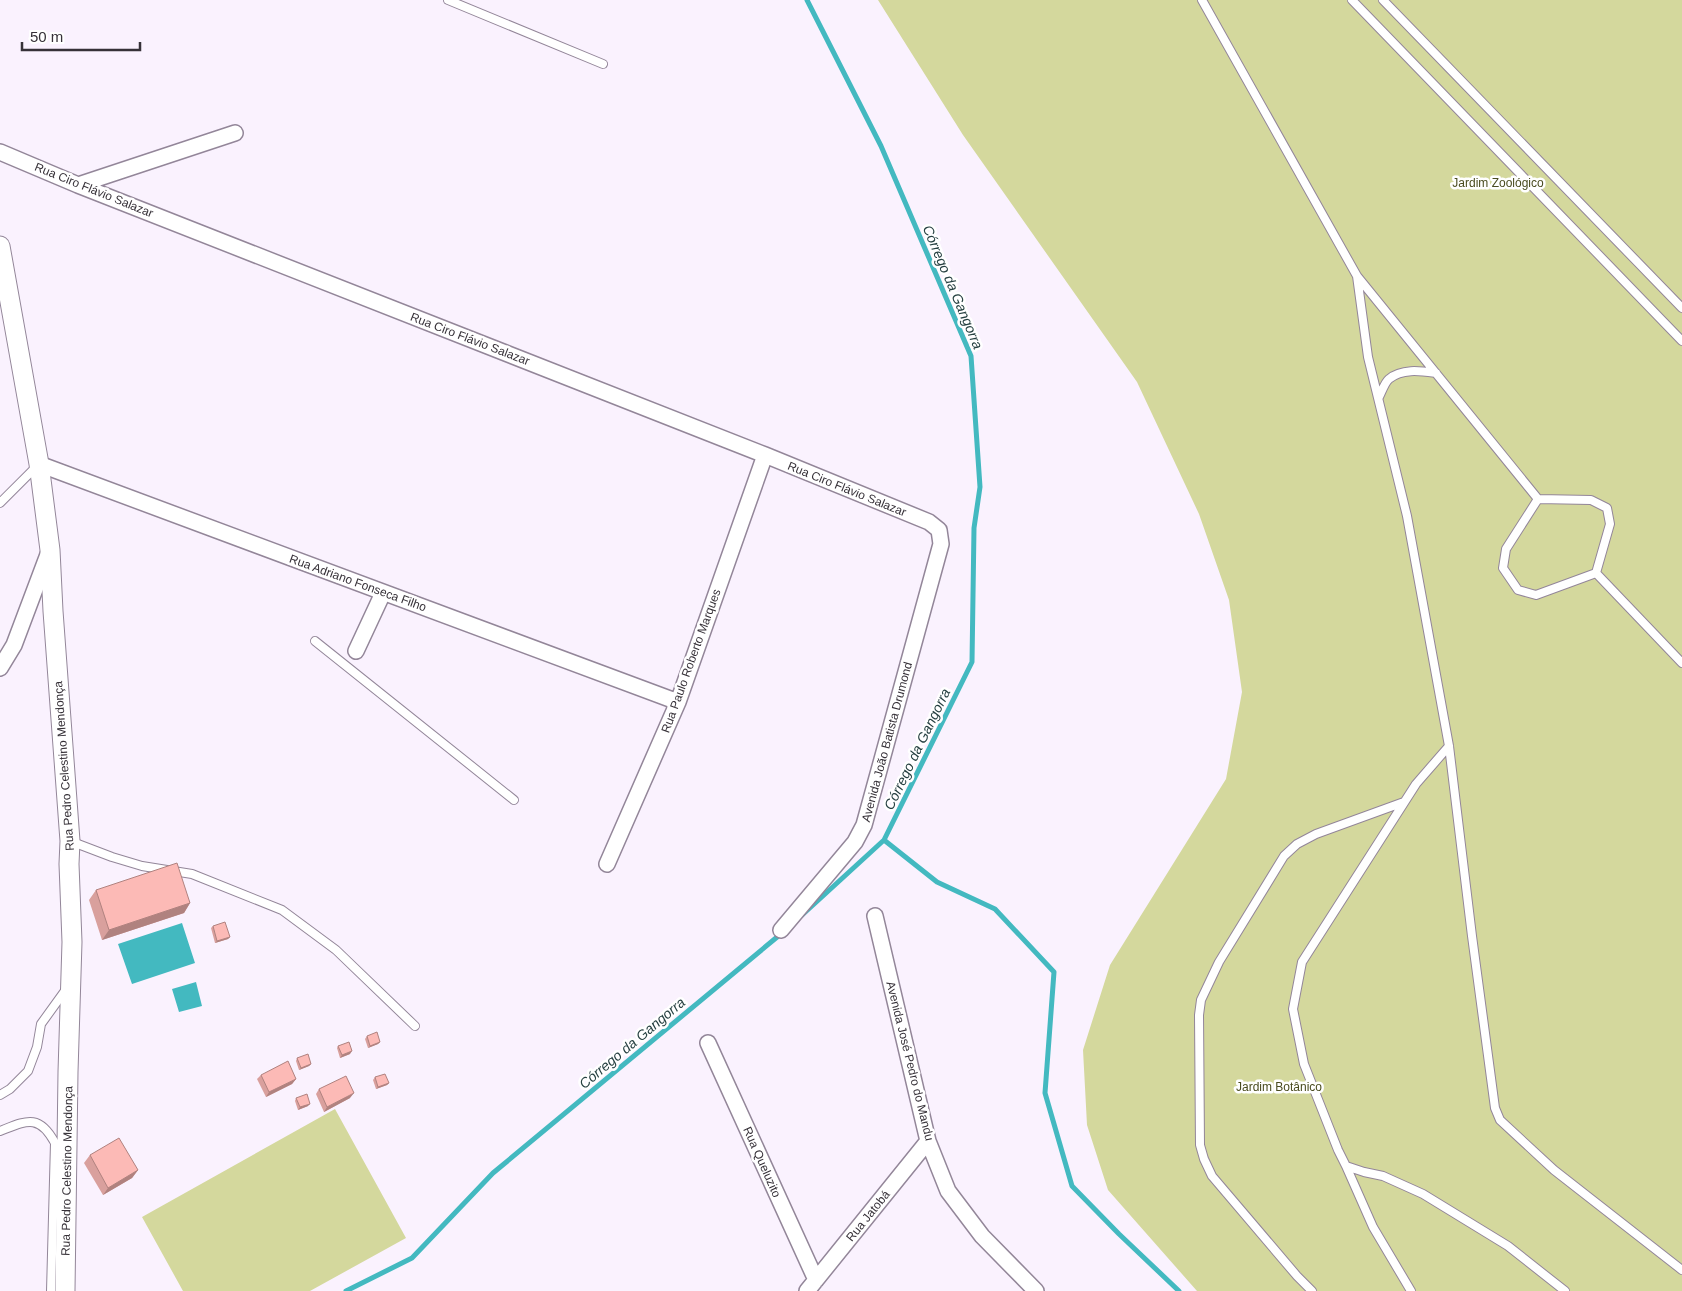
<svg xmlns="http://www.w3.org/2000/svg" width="1682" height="1291" font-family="Arial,sans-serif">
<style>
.green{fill:#d4d89d}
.water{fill:#43b9c0}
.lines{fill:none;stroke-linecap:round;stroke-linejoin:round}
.stream{stroke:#43b9c0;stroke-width:5}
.service-casing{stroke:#938699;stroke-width:10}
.minor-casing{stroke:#938699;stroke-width:18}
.tertiary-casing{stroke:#938699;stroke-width:21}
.service{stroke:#fff;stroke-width:8}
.minor{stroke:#fff;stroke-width:15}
.tertiary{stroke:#fff;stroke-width:19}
.wall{fill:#d9a09d}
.shaded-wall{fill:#b0827f}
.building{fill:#fcbab6;stroke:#b0827f}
.labels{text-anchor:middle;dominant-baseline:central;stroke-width:5;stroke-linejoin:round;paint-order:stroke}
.park-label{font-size:12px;fill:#4a4c20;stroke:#fff}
.street-label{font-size:12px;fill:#363138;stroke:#fff}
.water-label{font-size:14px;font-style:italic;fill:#264041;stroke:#fff}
</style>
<rect width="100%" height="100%" fill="#faf2fe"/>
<path class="green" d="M878,0H1682V1291H1197L1108,1190L1087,1125L1083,1050L1110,965L1226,779L1242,692L1229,600L1199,514L1137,382L963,135Z
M335,1109L406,1238L310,1291H183L142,1217Z"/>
<path class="water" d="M182,923L195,963L132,984L118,944Z
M196,982L202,1006L179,1012L172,989Z"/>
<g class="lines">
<path class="stream" d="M884,840L937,882L995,909L1054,972L1045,1093L1072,1186L1119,1234L1179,1291
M801,916L884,840L972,662L974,528L980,487L971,356L881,146L807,0
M346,1291L412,1258L493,1173L782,933"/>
<g class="service-casing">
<path id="service" d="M448,0L603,64
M1202,0L1357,276L1538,499
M1352,0L1682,341
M1383,0L1682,308
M1357,276L1368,357L1407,516L1449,746L1472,936L1495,1108L1500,1120L1554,1170L1682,1270
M1379,397C1382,391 1385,382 1389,379C1402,368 1421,371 1436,373
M1538,499L1591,500L1607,508L1610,524L1596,573L1536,595L1518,590L1503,568L1506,549Z
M0,503L37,466
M1596,573L1682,663
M315,641L514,800
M1449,746L1416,784L1302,962L1293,1009L1304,1064L1338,1150L1346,1166L1364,1172L1383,1176L1423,1194L1508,1246L1565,1291
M70,841L112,857L142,866L192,874L282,910L336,950L415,1026
M0,1095L10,1089L28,1071L37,1047L41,1024L67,988
M0,1131C26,1121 39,1113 55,1143L51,1291
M1346,1166L1373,1227L1411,1291
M1312,1291L1297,1276L1212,1176L1204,1159L1200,1145L1199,1015L1201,1000L1219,962L1284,856L1297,844L1316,834L1404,802"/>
</g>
<g class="minor-casing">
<path id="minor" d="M0,152L78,185L765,455L929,522L939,530L941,544L864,825L855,842L781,930
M78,185L235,133
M39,464L678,702
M356,651L383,593
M0,668L14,645L49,552
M607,864L678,702L765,455
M875,916L928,1141L948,1191L982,1236L1036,1291
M708,1043L816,1280
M807,1291L928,1141"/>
</g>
<g class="tertiary-casing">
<path id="tertiary" d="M0,246L39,464L50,550L53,611L70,841L69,864L72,942L68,1072L65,1291"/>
</g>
<use href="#service" class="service"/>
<use href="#minor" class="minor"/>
<use href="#tertiary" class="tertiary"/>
</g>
<path class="wall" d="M96,890L190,903L184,913L102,940L89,900Z
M213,926L230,937L228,939L215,943L211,928Z
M367,1036L380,1042L378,1044L368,1048L365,1039Z
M338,1046L350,1054L340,1058L337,1048Z
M297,1058L311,1064L309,1066L299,1070L296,1061Z
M261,1075L296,1079L292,1084L266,1097L257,1079Z
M375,1077L389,1083L387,1085L376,1089L373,1080Z
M319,1089L350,1098L324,1112L316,1094Z
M296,1098L308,1106L298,1110L295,1101Z
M90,1155L138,1170L132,1178L103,1195L84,1163Z"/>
<path class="shaded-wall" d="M190,903L184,913L102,940L109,930Z
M230,937L228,939L215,943L217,941Z
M380,1042L378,1044L368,1048L370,1046Z
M352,1051L350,1054L340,1058L342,1055Z
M311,1064L309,1066L299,1070L301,1068Z
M296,1079L292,1084L266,1097L269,1092Z
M389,1083L387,1085L376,1089L378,1087Z
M354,1093L350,1098L324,1112L327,1107Z
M310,1104L308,1106L298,1110L300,1107Z
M138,1170L132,1178L103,1195L108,1188Z"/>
<path class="building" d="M177,863L190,903L109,930L96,890Z
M225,922L230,937L217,941L213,926Z
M377,1032L380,1042L370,1046L367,1036Z
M349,1042L352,1051L342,1055L338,1046Z
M308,1054L311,1064L301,1068L297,1058Z
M288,1061L296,1079L269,1092L261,1075Z
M385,1074L389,1083L378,1087L375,1077Z
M346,1076L354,1093L327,1107L319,1089Z
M307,1094L310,1104L300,1107L296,1098Z
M119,1138L138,1170L108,1188L90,1155Z"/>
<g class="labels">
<g class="park-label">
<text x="1498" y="183">Jardim Zoológico</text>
<text x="1279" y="1087">Jardim Botânico</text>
</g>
<g class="street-label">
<text transform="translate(94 190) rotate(22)">Rua Ciro Flávio Salazar</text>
<text transform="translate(470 339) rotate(21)">Rua Ciro Flávio Salazar</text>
<text transform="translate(847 489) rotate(22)">Rua Ciro Flávio Salazar</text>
<text transform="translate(358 583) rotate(20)">Rua Adriano Fonseca Filho</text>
<text transform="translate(691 661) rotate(-70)">Rua Paulo Roberto Marques</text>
<text transform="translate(887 742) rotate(-75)">Avenida João Batista Drumond</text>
<text transform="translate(64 766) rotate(-94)">Rua Pedro Celestino Mendonça</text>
<text transform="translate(910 1061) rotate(76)">Avenida José Pedro do Mandu</text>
<text transform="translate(762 1162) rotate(66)">Rua Queluzito</text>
<text transform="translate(67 1171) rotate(-89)">Rua Pedro Celestino Mendonça</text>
<text transform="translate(868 1216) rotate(-51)">Rua Jatobá</text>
</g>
<g class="water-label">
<text transform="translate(953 287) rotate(67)">Córrego da Gangorra</text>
<text transform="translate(917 749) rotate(-64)">Córrego da Gangorra</text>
<text transform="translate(632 1043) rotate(-40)">Córrego da Gangorra</text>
</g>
</g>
<path d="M22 42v8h118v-8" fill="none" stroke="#363138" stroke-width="2.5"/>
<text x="30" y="42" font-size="15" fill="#363138" stroke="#ffffff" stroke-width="4" paint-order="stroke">50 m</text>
</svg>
